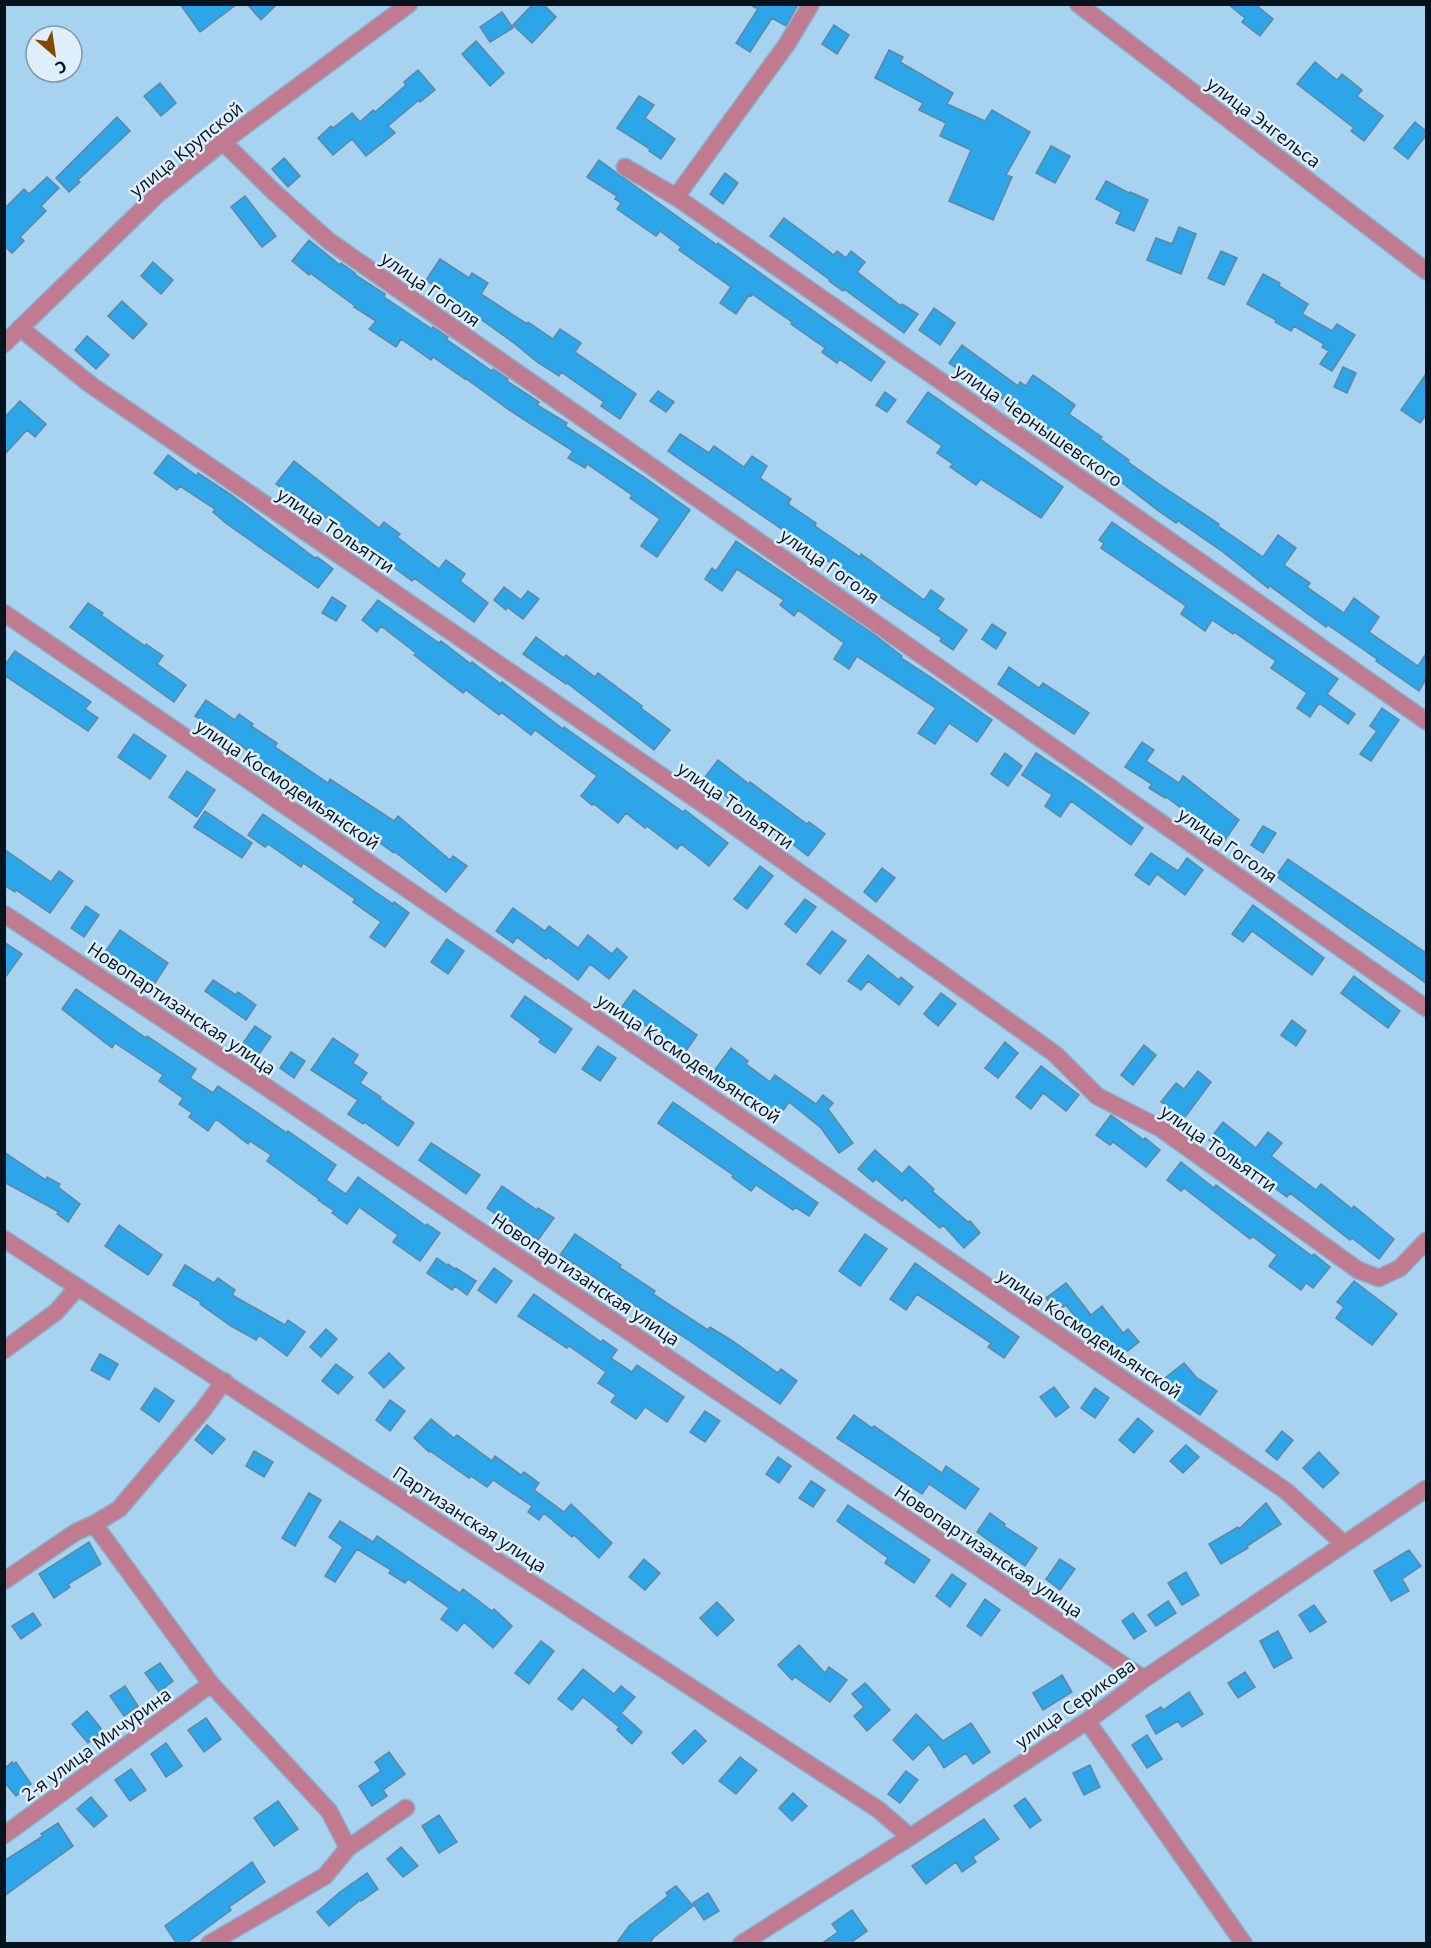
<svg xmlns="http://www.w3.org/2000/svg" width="1431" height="1948" font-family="'Open Sans',sans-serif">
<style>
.building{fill:#2ca6e9;stroke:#5f87a3;stroke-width:1.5}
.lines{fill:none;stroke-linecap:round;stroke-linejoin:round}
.minor-casing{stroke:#8ab0ca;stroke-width:19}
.tertiary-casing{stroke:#8ab0ca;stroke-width:19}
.minor{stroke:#c07b91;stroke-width:16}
.tertiary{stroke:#c07b91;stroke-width:16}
.labels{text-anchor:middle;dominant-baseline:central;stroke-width:5;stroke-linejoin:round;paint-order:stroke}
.street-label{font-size:18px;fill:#04131d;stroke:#deeffb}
</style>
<rect width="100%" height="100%" fill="#a7d2f0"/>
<path class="building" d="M180,4H237L200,32Z
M247,4H277L261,20Z
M533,4H543L556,17L532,43L513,25Z
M749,4H798L786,26L772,18L750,52L736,43L758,9Z
M1228,4H1255L1273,19L1260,36L1242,22L1245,18Z
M502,12L513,28L490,42L480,27Z
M834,25L849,35L837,54L822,44Z
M476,41L504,73L490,86L462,54Z
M889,50L903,57L900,62L953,93L947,104L985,121L992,110L1030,132L1006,175L1012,177L993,220L949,201L971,150L940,136L946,123L919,110L923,103L875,78Z
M1315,62L1337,80L1342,74L1362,90L1357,96L1383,116L1364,141L1351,131L1354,128L1297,84Z
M418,70L435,90L420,102L419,100L388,126L395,133L366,156L352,139L333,155L318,138L331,126L333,128L352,113L360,122L373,110L375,112L406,85L404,82Z
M160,83L176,103L161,116L144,96Z
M639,96L654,105L645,118L675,139L661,159L649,151L650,149L617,128Z
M117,117L130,131L78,180L80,182L69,192L56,178Z
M1415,122L1426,131V135L1408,159L1394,148Z
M1051,146L1070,156L1055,183L1036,173Z
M284,158L300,176L288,187L272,169Z
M599,160L717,245L718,243L885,362L871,381L839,359L837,363L822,352L825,348L791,324L792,322L752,294L751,296L749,295L736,314L720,303L731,287L679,250L681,247L660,231L656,236L617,209L621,203L615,199L617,196L587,177Z
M725,173L738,183L723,204L710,194Z
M47,177L59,188L41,206L46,211L20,237L24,241L12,253L4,246V209L24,189L29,194Z
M1106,181L1129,193L1130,192L1148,200L1134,231L1116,223L1121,212L1096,199Z
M245,196L276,236L262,247L231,207Z
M784,218L834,255L837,251L846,258L851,251L865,262L857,272L901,306L902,304L918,314L904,333L844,289L843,291L829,281L830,280L770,236Z
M1179,227L1196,234L1181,274L1147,260L1156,238L1172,244Z
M309,240L340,265L341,263L355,273L354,274L385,294L384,297L432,329L433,327L448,337L446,339L492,371L493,369L508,379L507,381L539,402L537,405L567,423L565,426L644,477L690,510L657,557L641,546L660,519L630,498L632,495L587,464L585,468L568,458L573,451L512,412L465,378V379L433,357L431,360L401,339L396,347L369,329L376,321L354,307L355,306L310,273L309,275L292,261Z
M1221,251L1237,258L1224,285L1208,278Z
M440,259L469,278L472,273L488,283L481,294L527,324L528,322L553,339L560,329L581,343L575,352L636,394L620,419L601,406L604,402L561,372L559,376L537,362L514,343L426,280Z
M153,262L173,280L161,294L141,276Z
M1263,274L1280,283L1279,286L1308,304L1302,314L1332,331L1337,324L1355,335L1332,371L1320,364L1329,351L1322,347L1324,344L1294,326L1291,331L1275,322L1276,320L1247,304Z
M122,301L147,324L133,339L108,316Z
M934,308L955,323L940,345L919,330Z
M87,336L109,355L96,369L75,350Z
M962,345L1018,386L1020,382L1026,386L1033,375L1046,384L1075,405L1069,414L1102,437L1100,439L1129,460L1128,462L1159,484L1219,524L1218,526L1263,557L1278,535L1296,548L1284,565L1310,583L1307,587L1344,613L1354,598L1379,617L1369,632L1418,666L1426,654V679L1419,691L1376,661L1377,659L1328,625L1326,627L1270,586L1268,588L1223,552L1178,521L1176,523L1160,512L1103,468L1036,424L966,372L965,374L949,363Z
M1343,367L1356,373L1347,393L1334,387Z
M1426,374V415L1420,423L1401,410Z
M658,391L674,402L666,412L650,401Z
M885,392L896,400L887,412L876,405Z
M928,392L1063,487L1041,518L981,479L976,485L950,467L953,464L937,453L942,446L907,422Z
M20,401L46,424L35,437L27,430L4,455V418Z
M680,434L709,453L714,446L744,467L752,456L767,466L760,478L791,499L788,504L816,523L815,526L860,557L861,554L924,600L931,590L944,599L937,609L967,630L953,650L940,641L942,638L847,575L818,554L668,451Z
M168,455L197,476L198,473L233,496L315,558L317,557L333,569L318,588L227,524L213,512L215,509L180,486L177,490L154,473Z
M294,461L379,528L384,522L400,534L397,537L439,569L446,560L465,574L460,581L488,603L474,622L414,578L412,581L293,493L291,496L276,484Z
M1112,522L1338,679L1327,694L1355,714L1348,724L1319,703L1310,717L1297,708L1307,693L1271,668L1276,661L1234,632L1233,634L1212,620L1205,631L1181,614L1186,606L1101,548L1104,543L1099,540Z
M736,541L872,633L902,656L901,658L932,678L992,720L977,742L949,723L935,744L918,733L936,708L857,656L849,669L834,659L844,643L798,610L794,616L780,605L784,600L737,569L722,591L705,579L712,568L716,571Z
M504,587L521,600L528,591L539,599L523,619L507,607L506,610L494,600Z
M332,597L346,606L336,621L322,613Z
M378,600L439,643L441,641L471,664L472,662L501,684L502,682L563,729L564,727L683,812L685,810L728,843L709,866L681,844L677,849L647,826L645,828L626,813L618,823L594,804L592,805L581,796L597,776L535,730L531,735L501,712L499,715L466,690L463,693L414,655L416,653L381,626L377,632L362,620Z
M88,603L103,613L101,615L145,646L146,644L163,656L157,664L186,685L174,702L70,627Z
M992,624L1006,633L996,649L982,639Z
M536,637L564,658L566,655L595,677L598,673L642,706L641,708L670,730L654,750L567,683L566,684L523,654Z
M15,651L91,702L85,709L98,718L88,731L4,675V666Z
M1009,667L1039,688L1043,683L1089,713L1074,734L998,684Z
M206,700L235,720L239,714L253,724L251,726L277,743L275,747L328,783L330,779L394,821L398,816L450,860L453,856L467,866L446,892L395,852L394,853L330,807L329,810L315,801L317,798L264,762L263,764L251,756L252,754L212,724L210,726L195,716Z
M1382,708L1399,720L1371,761L1360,754L1377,731L1370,726Z
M134,734L166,756L150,779L118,757Z
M1142,742L1154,750L1146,761L1179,783L1183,776L1239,820L1225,840L1166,797L1165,798L1149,788L1152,784L1125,767Z
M1005,753L1022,766L1008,786L991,774Z
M1036,753L1083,784L1143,828L1131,845L1071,801L1060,817L1045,806L1052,795L1022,775Z
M718,760L749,784L750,782L807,824L809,822L825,834L808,856L778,833L776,835L718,790L717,792L702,781Z
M187,771L215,790L197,817L169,797Z
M205,811L252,843L242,858L194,827Z
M263,814L393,904L394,902L409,913L385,947L370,937L381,922L353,902L355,899L303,863L301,867L268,844L265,847L248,835Z
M1263,826L1276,833L1263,853L1251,845Z
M4,849L51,882L59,871L73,881L50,913L16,890L15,892L4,885Z
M1151,853L1178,871L1187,858L1203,870L1185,895L1157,874L1149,885L1135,875Z
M1288,859L1426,953V983L1276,876Z
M760,866L773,876L747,909L734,899Z
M882,868L895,878L876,902L864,892Z
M805,899L816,907L796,933L785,924Z
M1253,905L1324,958L1312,975L1252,931L1243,942L1232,934Z
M86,906L99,915L84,937L71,928Z
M513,908L545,931L549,926L578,948L588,935L612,954L617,948L627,957L609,979L590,964L578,980L548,957L546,959L517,937L513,943L496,931Z
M120,930L168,963L153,986L105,952Z
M832,931L846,941L820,974L807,964Z
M447,939L464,951L448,974L431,962Z
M4,942L22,954L4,979Z
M868,955L899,980L901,977L913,987L899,1005L868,981L861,990L848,981Z
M1354,976L1400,1011L1388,1028L1341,993Z
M213,980L236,995L238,992L256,1005L246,1020L205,991Z
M76,989L146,1038L147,1036L196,1069L190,1078L213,1093L218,1086L287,1133L288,1131L336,1165L326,1180L346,1194L358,1177L426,1226L427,1224L440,1233L420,1261L393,1242L398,1235L359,1207L347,1224L332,1213L334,1211L318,1200L319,1199L267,1161L271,1155L250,1141L248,1144L216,1119L208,1131L189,1117L192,1113L179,1104L183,1098L159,1081L163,1075L115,1043L112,1048L62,1009Z
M634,990L697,1035L684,1054L621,1008Z
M941,993L956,1004L938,1026L924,1014Z
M525,996L572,1029L555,1053L539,1042L541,1039L511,1016Z
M1292,1020L1306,1031L1296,1046L1281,1035Z
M255,1026L271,1037L259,1054L243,1043Z
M333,1038L358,1055L353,1063L367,1073L360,1083L381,1097L380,1099L414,1123L398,1146L364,1122L363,1124L348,1114L358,1100L311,1070Z
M1005,1042L1018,1053L998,1078L985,1068Z
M1144,1045L1156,1055L1133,1085L1121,1075Z
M598,1046L616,1058L600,1081L582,1069Z
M731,1048L748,1061L746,1064L770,1082L775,1075L816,1104L823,1095L833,1103L828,1109L853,1143L839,1153L821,1128L789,1102L778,1118L743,1093L714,1071Z
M291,1052L305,1061L294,1078L280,1068Z
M1041,1066L1079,1095L1066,1111L1043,1093L1031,1109L1016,1097Z
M1198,1071L1211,1082L1183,1120L1161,1102L1176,1083L1184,1089Z
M673,1102L818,1203L809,1216L795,1207L793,1210L756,1185L751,1191L732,1177L733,1175L658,1123Z
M1111,1115L1144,1140L1145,1138L1160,1150L1146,1167L1113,1142L1110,1145L1096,1135Z
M1223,1122L1256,1148L1268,1132L1282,1143L1271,1156L1316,1190L1321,1184L1352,1209L1354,1206L1394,1239L1379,1259L1352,1238L1350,1240L1290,1193L1287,1197L1209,1140Z
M431,1143L480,1175L466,1194L419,1160Z
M875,1150L902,1174L909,1166L934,1189L932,1191L968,1222L970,1221L980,1233L964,1248L943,1225L940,1228L905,1198L902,1201L876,1179L873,1182L858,1169Z
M4,1152L46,1180L47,1177L60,1184L58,1187L80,1204L68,1222L57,1214L59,1212L4,1182Z
M1181,1162L1214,1188L1216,1185L1312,1256L1314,1254L1330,1267L1313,1288L1306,1283L1301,1290L1269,1266L1277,1255L1252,1236L1250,1239L1184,1188L1181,1191L1167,1180Z
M502,1186L537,1210L538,1208L554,1218L538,1240L503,1216L502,1218L487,1208Z
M119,1225L162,1255L148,1275L105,1246Z
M575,1234L621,1265L619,1267L655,1291L653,1294L708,1330L710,1327L731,1340L778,1373L781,1369L797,1381L780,1404L687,1339L652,1316L651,1317L574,1263L573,1264L560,1255Z
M865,1234L887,1249L860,1286L839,1271Z
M437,1258L447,1265L448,1264L455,1269L456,1268L476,1281L467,1295L455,1286L452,1290L427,1273Z
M915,1263L1019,1337L1004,1358L988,1347L991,1343L917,1294L906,1310L890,1299Z
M185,1265L214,1283L218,1278L235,1290L232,1295L285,1325L288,1320L305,1332L287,1356L259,1335L256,1340L231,1326L200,1304L201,1302L173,1285Z
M494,1268L512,1281L496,1303L478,1290Z
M1354,1281L1397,1314L1372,1345L1336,1318L1344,1307L1337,1302Z
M1066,1283L1091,1315L1102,1306L1123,1333L1128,1329L1139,1342L1119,1358L1100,1334L1093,1340L1066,1305L1056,1312L1046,1298Z
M534,1294L601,1342L603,1340L617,1350L611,1358L632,1372L637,1365L684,1397L667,1422L645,1407L636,1419L611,1402L616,1395L598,1383L606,1372L569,1346L567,1348L518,1316Z
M326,1329L337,1339L321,1357L310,1347Z
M389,1353L404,1368L384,1388L369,1373Z
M100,1354L118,1364L109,1380L91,1370Z
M1184,1363L1196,1377L1217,1391L1200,1415L1170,1395L1160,1382Z
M336,1364L353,1377L338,1394L322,1381Z
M1054,1387L1069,1407L1056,1417L1040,1397Z
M155,1388L174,1401L159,1422L141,1409Z
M1095,1388L1109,1398L1095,1418L1081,1408Z
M390,1400L405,1411L390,1431L376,1420Z
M705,1411L720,1421L705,1442L690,1432Z
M854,1415L872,1428L874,1426L942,1473L946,1466L979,1489L965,1509L929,1484L922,1494L837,1438Z
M1138,1418L1153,1431L1134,1453L1119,1440Z
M431,1419L454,1438L457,1435L492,1461L495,1456L521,1475L524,1472L539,1483L534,1490L564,1512L571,1504L612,1543L599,1558L574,1535L572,1537L544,1513L539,1520L528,1512L532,1506L493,1480L487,1487L471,1476L469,1478L430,1451L429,1452L414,1438Z
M207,1425L225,1439L212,1454L195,1440Z
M1282,1431L1293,1440L1277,1460L1266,1451Z
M1186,1445L1199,1457L1183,1473L1170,1461Z
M254,1451L273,1462L264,1477L246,1466Z
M1319,1452L1339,1473L1323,1488L1303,1468Z
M778,1457L791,1466L779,1483L766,1474Z
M811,1481L825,1490L813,1507L799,1498Z
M309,1493L321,1500L295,1546L282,1538Z
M1266,1503L1281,1524L1247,1546L1248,1548L1221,1564L1209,1544L1238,1527L1239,1529Z
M848,1505L930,1560L914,1583L885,1563L888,1558L837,1521Z
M990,1513L1005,1524L1004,1526L1037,1548L1025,1566L977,1532Z
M340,1521L373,1542L377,1536L460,1593L463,1589L492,1611L494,1609L512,1626L493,1648L464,1622L457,1631L441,1619L449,1608L408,1579L405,1583L389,1573L391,1570L357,1549L335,1582L325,1576L343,1547L329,1537Z
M89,1542L101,1564L68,1584L70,1587L54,1598L39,1574Z
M1409,1550L1421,1566L1402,1579L1409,1591L1391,1601L1374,1571Z
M644,1559L660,1573L645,1590L629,1577Z
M1060,1559L1075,1569L1060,1590L1046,1579Z
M1186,1572L1199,1595L1182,1605L1168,1583Z
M952,1574L966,1584L950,1607L936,1596Z
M985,1599L1000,1610L981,1636L967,1626Z
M1168,1601L1176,1613L1156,1626L1148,1615Z
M717,1602L734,1620L717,1636L700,1618Z
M1314,1605L1326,1622L1310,1632L1299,1615Z
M33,1613L41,1625L21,1639L12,1626Z
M1133,1613L1146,1631L1134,1639L1122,1621Z
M1278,1631L1292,1658L1274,1668L1260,1641Z
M541,1641L554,1651L529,1684L515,1673Z
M799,1645L825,1673L829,1667L847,1680L830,1702L795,1677L792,1680L778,1665Z
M160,1663L173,1681L159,1692L145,1673Z
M583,1669L614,1694L621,1686L635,1697L621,1713L642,1732L632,1744L617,1730L619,1727L583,1697L572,1710L558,1699Z
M1245,1672L1255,1687L1238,1698L1228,1683Z
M1062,1675L1072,1692L1043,1710L1033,1693Z
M865,1683L890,1710L867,1731L854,1716L864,1707L852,1694Z
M125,1686L138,1706L124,1716L110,1696Z
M1189,1692L1203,1714L1182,1727L1178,1721L1156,1734L1146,1716L1161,1707L1163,1710Z
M87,1711L103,1731L88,1743L72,1724Z
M916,1714L943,1741L971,1723L990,1752L973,1764L966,1753L944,1768L929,1744L913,1760L893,1740Z
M206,1718L221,1739L204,1752L188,1730Z
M695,1730L706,1741L683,1764L672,1753Z
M1147,1735L1162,1759L1147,1768L1132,1745Z
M166,1743L182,1766L166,1777L151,1754Z
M389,1752L405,1774L383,1790L387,1796L372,1806L359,1786L381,1771L375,1762Z
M740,1757L757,1770L736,1794L719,1781Z
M12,1762L13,1764L16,1762L31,1784L16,1796L4,1782V1769Z
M1090,1765L1100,1787L1084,1795L1073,1773Z
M131,1769L146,1790L130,1801L115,1780Z
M906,1771L918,1780L900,1803L888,1794Z
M793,1793L807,1806L792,1821L779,1808Z
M91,1797L107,1816L94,1827L77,1809Z
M1025,1798L1041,1820L1030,1828L1014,1806Z
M278,1801L298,1829L274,1846L254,1818Z
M439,1815L457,1842L439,1853L422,1826Z
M984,1819L999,1839L973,1857L976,1862L962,1872L956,1862L926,1884L912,1866Z
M58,1823L73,1846L4,1896V1861L43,1836L41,1834Z
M401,1847L418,1866L403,1877L387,1859Z
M252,1862L265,1882L229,1907L231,1910L185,1944H177L165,1926Z
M367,1873L378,1889L361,1901L360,1900L329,1926L317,1912L340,1892Z
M676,1886L693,1906L654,1937L649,1944H616L629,1926L668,1896L666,1893Z
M708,1893L719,1911L704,1920L693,1903Z
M852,1910L867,1931L849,1944H821L838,1932L832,1924Z"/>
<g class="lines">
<g class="minor-casing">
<path id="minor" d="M223,142L274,192L329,241L1426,1008
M625,167L676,197L1182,549L1426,721
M676,197L787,44L811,4
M20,328L91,385L713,811L1055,1054L1097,1096L1160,1128L1358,1270L1379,1278L1400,1268L1426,1241
M4,613L1286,1491L1344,1544
M4,914L269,1089L1144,1679
M4,1239L879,1810L910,1837
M4,1350L56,1312L78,1287
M94,1524L211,1684L329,1811L348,1848
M4,1581L76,1532L94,1524L119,1509L203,1410L224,1381
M1087,1721L1244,1944
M4,1835L211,1684
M209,1944L325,1876L348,1848L406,1808
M741,1944L910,1837L1087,1721L1144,1679L1426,1489"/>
</g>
<g class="tertiary-casing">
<path id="tertiary" d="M1078,4L1426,271
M4,344L158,194L223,142L409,4"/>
</g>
<use href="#minor" class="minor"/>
<use href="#tertiary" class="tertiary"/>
</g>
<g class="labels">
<g class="street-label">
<text transform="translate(1264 122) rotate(37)">улица Энгельса</text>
<text transform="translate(186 149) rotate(-39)">улица Крупской</text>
<text transform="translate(431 289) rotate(35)">улица Гоголя</text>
<text transform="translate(1039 425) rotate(35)">улица Чернышевского</text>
<text transform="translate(336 530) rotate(34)">улица Тольятти</text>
<text transform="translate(830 566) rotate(35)">улица Гоголя</text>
<text transform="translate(288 784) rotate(34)">улица Космодемьянской</text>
<text transform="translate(736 805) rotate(35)">улица Тольятти</text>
<text transform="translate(1228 845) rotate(35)">улица Гоголя</text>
<text transform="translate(182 1008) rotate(34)">Новопартизанская улица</text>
<text transform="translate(689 1058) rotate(34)">улица Космодемьянской</text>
<text transform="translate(1219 1148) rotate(35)">улица Тольятти</text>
<text transform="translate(586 1279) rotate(34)">Новопартизанская улица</text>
<text transform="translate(1090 1333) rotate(34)">улица Космодемьянской</text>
<text transform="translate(470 1519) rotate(33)">Партизанская улица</text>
<text transform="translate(989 1551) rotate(34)">Новопартизанская улица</text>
<text transform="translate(1075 1703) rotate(-35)">улица Серикова</text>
<text transform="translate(96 1744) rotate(-36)">2-я улица Мичурина</text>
</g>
</g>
<rect width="1431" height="1948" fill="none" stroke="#04131d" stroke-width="12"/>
<g transform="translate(54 54) rotate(151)"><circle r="28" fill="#deeffb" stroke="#8797a2" stroke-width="1.5"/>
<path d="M0-4.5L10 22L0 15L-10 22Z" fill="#844704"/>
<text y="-9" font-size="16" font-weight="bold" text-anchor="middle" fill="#04131d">С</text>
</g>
</svg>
